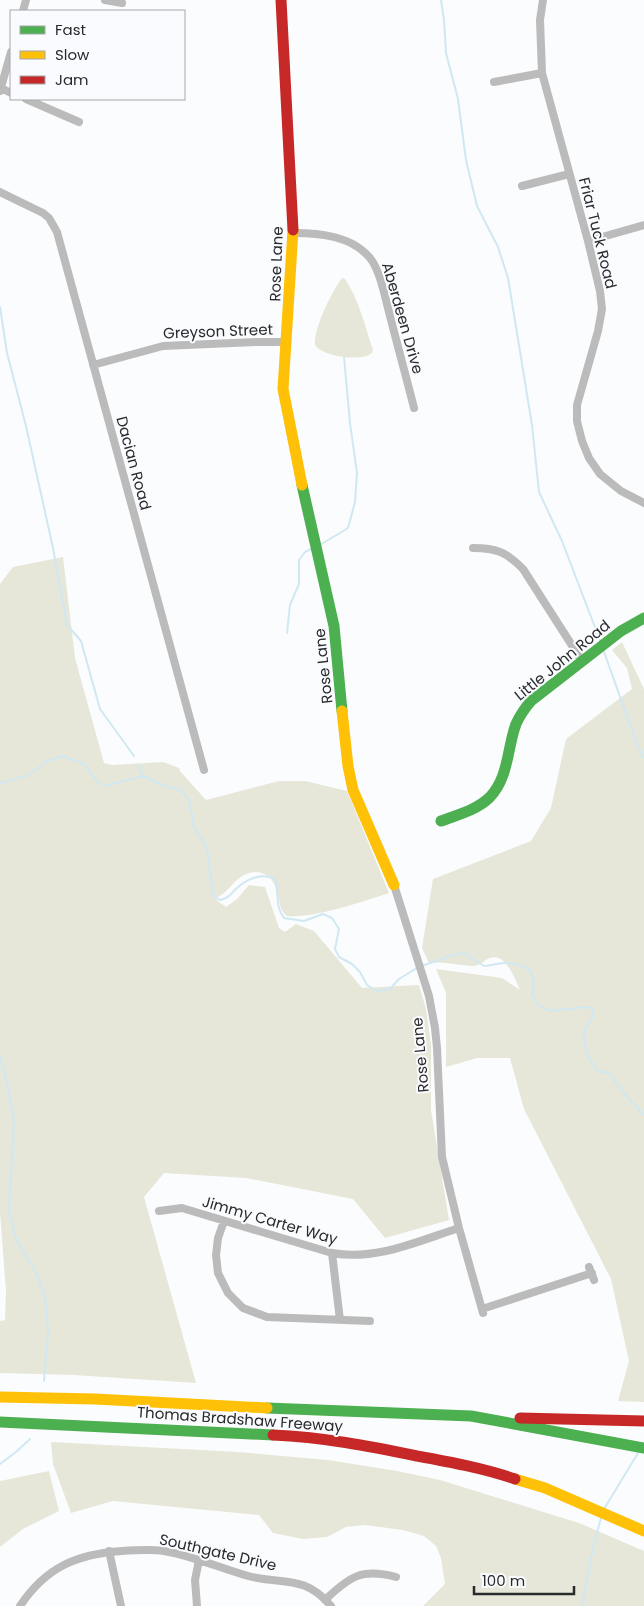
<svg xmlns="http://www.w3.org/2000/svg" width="644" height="1606" font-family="Poppins,sans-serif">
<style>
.green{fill:#e6e7d8}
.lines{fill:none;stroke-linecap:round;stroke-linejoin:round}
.stream{stroke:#d0e8f2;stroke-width:2}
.street{stroke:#bbbbbc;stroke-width:8}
.fast{stroke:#4caf50;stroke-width:11}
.slow{stroke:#ffc107;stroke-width:11}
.jam{stroke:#c62828;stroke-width:11}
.labels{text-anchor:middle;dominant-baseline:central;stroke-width:4;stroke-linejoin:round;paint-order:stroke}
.street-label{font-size:15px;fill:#282a2c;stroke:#fafbfe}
</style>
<rect width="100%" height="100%" fill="#fbfcfd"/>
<path class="green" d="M342,278L345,279C359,300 365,326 373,350L372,353C362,362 323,357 315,345C313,330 332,291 342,278Z
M63,557L75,658L104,763L112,765L163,762L179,768L180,771L206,800L279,781H305L347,791L389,893C361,902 316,918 287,916C287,916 282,911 282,910C279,905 279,897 277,891C273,876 260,867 244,875C234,880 228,892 218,897L213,895L219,902L226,907L237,899L249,885L265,887L279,928L285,932L296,924L314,931L362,988L419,985L426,1009L431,1045V1110L449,1220L385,1238L353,1199L246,1178L164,1173L144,1197L196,1383L74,1375L0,1373V1321L5,1320L6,1291L0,1212V584L13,567Z
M622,642L644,689V1402L618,1401L629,1361L611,1279L524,1109L510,1058H477L446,1067V993L436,969L502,978L520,990C515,980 506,952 490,958C483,960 482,966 472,966C458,965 443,961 429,963L422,948L433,879L531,841L551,808L566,739L632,689L627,668L612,650Z
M51,1442L238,1452L328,1460L397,1471L440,1480L579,1523L644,1551V1606H423L445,1584L441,1558L436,1546L424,1536L403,1530L365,1525L346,1527L327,1537L303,1539L273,1533L259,1515L113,1501L71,1513L53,1464Z
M49,1471L59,1511L23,1529L0,1547V1481Z"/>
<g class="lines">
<path class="stream" d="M441,0L444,20L446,53L458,99L466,160L477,206L498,247L508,278L532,425L539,492L562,541L601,643
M0,307L7,353L26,426L53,548L67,625L81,641L100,709L134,756
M320,545L348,528L355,502L357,473L350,423L344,357
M287,633L290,605L299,584V560L305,552L311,549
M603,649L638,747L644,758
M138,765L143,776
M0,783L27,776L47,761L63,756L84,764L98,782L105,786L143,776L165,786L180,790L189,799L194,827L207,848L213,895L220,900C230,898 231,893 238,887C249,878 262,873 275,879C279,892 275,907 284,918L304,921L323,914L332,918L339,929L335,949L339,957L352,964L360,972L367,985L377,991L390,989L399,979L417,968
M422,966L453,955L464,953L484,966C505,963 510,959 530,970L534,981L532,995L539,1006L550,1011L586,1007L592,1008C595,1021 588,1020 585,1031C581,1046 589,1060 598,1072H608L624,1093L644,1115
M0,1056L8,1087L14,1122L9,1210L16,1239L36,1273L43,1290L46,1304L48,1333L44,1381
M0,1464L16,1452L30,1439
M604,1509L638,1453
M582,1606L593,1548L601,1518"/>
<path class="street" d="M105,0L122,3
M543,0L540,20L542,73L588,241L600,291L602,309L598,331L577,405V421L582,441L589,458L600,474L621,491L644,503
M23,11L26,0
M494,82L542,73
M1,88L11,93
M0,91L11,52
M26,99L79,122
M522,186L569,174
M0,192L43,213L49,218L57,232L204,770
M293,233C320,233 352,236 370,258C380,270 385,297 389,312C397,344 406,376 414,408
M588,241L644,225
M93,365L163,346L256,342H286
M473,548C497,548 506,552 523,569L582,661
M394,885L429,996L435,1028L437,1048L442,1157L459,1228L483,1313
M159,1211L182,1208L332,1253C376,1261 418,1241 459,1228
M224,1221L218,1238L216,1255L218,1273L228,1293L243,1308L267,1317L370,1321
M332,1253L340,1320
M589,1267L594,1280
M482,1309L592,1273
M109,1551L121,1606
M325,1600C350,1576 362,1568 396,1577
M20,1606C46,1567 77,1554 122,1551C136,1550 150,1549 164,1551C193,1556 220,1568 248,1576C282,1585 304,1574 331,1606
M197,1606L195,1580L199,1560"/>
<path class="fast" d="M302,485L334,626L342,711
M441,821C457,815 477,810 490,797C509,777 507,748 516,724C520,715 525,708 531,701L621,631L644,618
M267,1408L471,1416L644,1448
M0,1422L273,1435"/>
<path class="slow" d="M293,230L283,389L302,485
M342,711L348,766L353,790L394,885
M0,1397L95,1399L267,1408
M515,1479L545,1488L644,1531"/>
<path class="jam" d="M281,0L293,230
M520,1418L644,1421
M273,1435C322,1437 369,1446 417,1456C450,1462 483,1468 515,1479"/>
</g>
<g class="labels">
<g class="street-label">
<text transform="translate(598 233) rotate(76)">Friar Tuck Road</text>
<text transform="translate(276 264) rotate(-88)">Rose Lane</text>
<text transform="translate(403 318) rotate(74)">Aberdeen Drive</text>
<text transform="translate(218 331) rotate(-2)">Greyson Street</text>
<text transform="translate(134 463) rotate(75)">Dacian Road</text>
<text transform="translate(562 660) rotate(-39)">Little John Road</text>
<text transform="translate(323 666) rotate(-96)">Rose Lane</text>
<text transform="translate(420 1055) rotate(-95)">Rose Lane</text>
<text transform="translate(270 1220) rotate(16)">Jimmy Carter Way</text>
<text transform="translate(240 1419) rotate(4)">Thomas Bradshaw Freeway</text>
<text transform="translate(218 1552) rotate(13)">Southgate Drive</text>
</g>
</g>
<rect x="10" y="10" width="175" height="90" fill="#fafbfe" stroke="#a6a7aa"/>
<rect x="20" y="26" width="25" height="8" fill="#4caf50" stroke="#a6a7aa"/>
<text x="55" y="35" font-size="15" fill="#282a2c">Fast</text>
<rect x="20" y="51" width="25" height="8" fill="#ffc107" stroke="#a6a7aa"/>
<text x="55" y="60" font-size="15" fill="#282a2c">Slow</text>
<rect x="20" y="76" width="25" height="8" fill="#c62828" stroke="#a6a7aa"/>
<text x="55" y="85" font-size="15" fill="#282a2c">Jam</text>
<path d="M474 1586v8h100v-8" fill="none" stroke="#282a2c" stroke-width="2.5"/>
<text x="482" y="1586" font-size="15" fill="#282a2c" stroke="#fafbfe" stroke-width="4" paint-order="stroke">100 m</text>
</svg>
